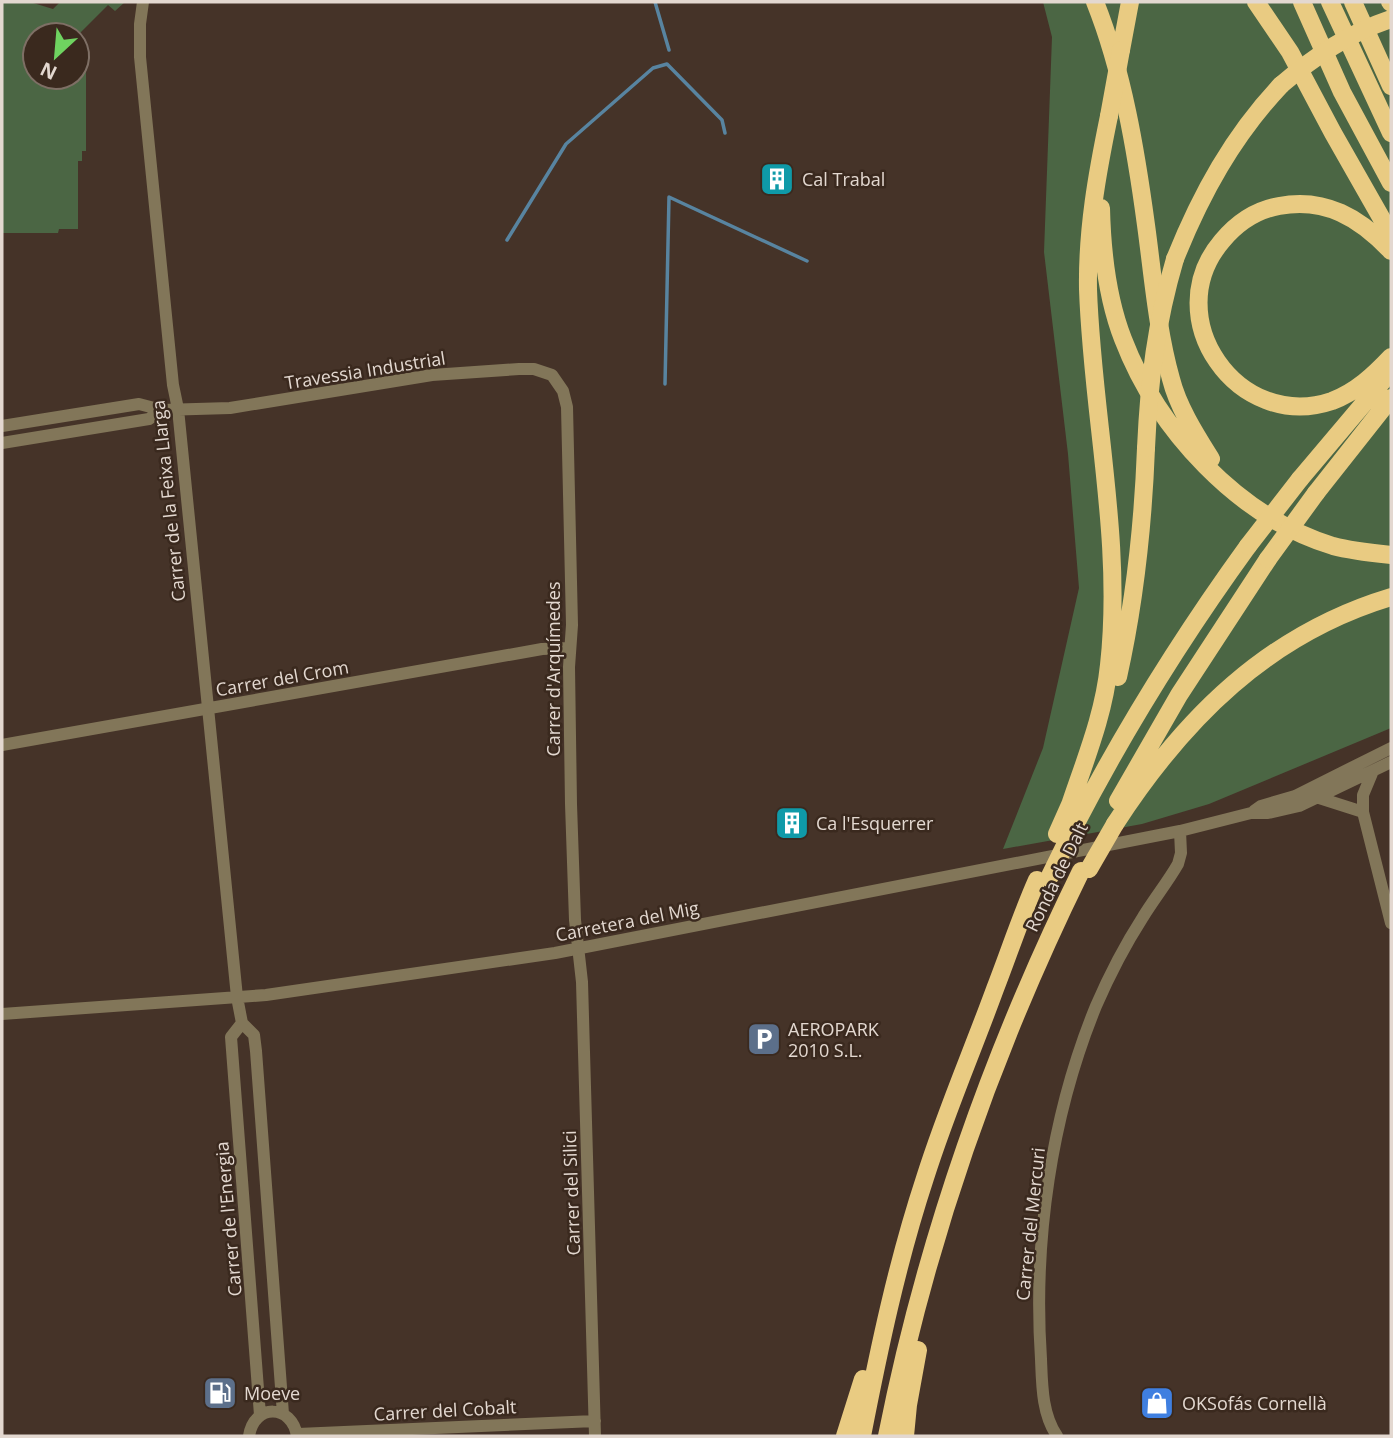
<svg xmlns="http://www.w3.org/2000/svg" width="1393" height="1438" font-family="'Open Sans',sans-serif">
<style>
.green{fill:#4b6644;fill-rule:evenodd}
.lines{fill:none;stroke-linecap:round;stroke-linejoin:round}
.stream{stroke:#5884a0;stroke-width:3.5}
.minor{stroke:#827659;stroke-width:12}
.highway{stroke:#e9cb82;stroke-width:18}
.highway-bridge{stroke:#e9cb82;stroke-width:18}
.labels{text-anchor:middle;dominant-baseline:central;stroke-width:5;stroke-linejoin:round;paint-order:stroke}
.poi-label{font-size:18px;fill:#e3d8d0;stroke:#3a291e;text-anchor:start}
.street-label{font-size:18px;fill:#e3d8d0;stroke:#3a291e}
</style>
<rect width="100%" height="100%" fill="#453328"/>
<path class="green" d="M2,2H30L53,9L60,2H125L115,11L108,5L79,34L86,57V151H82V161H78V229H59L58,233H2ZM77,35V77H35V35Z
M1043,2H1391V728L1209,804L1142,824L1003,849L1043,748L1079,588L1068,454L1044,252L1052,37Z"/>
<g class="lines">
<path class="stream" d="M655,2L669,50
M507,240L566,144L653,68L667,64L722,120L725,133
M665,384L669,197L807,261"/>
<path class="minor" d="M143,2L140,24V57L173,385L178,409L237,997L242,1023L254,1035L256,1051L283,1414
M2,426L139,404L162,410L230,408L432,375L519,369H534L552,375L563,391L567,407L572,625L569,667L571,804L575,920L582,982L595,1436
M2,443L149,419L162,410
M2,745L542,649L570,648
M1373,771L1363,795V812L1391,923
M1316,797L1363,812
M1254,811L1261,806L1295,796L1391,748
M2,1014L266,995L555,953L1180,831L1251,813H1268L1299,806L1391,762
M242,1023L231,1037L260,1415
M298,1434L595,1421
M249,1436C254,1403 292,1404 297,1436
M1057,1436C1042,1414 1042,1385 1041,1359C1033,1241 1051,1116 1096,1006C1109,976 1125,945 1143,917C1154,899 1167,883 1178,864L1181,853L1180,831"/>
<path class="highway" d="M1095,2C1123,72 1136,151 1146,225C1153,276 1157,329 1171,379C1178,407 1196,435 1211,459
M1256,2L1290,52L1333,133L1391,235
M1302,2L1342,92L1391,183
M1330,2L1391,133
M1353,2L1391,86
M1390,2L1391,3
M1121,50L1130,2
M1101,208C1102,251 1107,298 1123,339C1158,430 1238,517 1333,546C1352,551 1372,553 1391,555
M1391,251C1360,218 1325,197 1279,206C1256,210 1237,223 1222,241C1157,317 1238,433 1332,401C1356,392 1374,375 1391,357
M1175,259C1201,194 1233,136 1281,85
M1300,479L1387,376
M1316,493L1391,398
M1118,677C1135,601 1143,526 1146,448
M1118,801L1179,695L1268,559
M1069,808C1085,760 1104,715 1109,665C1123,540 1092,414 1088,289C1087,230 1097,174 1109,116
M1115,824C1184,718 1268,634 1391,597
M1072,831C1123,732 1182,637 1248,546
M1057,834L1073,798
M845,1436L863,1379
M862,1436C879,1349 897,1263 925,1178C945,1114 972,1052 995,989C1009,953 1021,916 1037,880
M887,1436C926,1240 993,1050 1081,871
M905,1436L908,1405L918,1350"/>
<path class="highway-bridge" d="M1281,85C1315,56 1349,33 1391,19
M1109,116L1121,50
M1146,448C1149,382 1156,323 1175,259
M1248,546L1300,479
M1268,559L1316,493
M1089,869L1115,824
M1049,878L1072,831"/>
</g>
<defs>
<g id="building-square" transform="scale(1.75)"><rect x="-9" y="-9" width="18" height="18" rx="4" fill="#0f9aa8" stroke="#3a291e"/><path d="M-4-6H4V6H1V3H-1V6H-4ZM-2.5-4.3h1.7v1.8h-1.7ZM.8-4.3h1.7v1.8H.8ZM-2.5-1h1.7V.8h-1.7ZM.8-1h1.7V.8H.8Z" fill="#fff"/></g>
<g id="parking-square" transform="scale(1.75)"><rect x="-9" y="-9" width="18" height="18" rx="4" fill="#5c6f8a" stroke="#3a291e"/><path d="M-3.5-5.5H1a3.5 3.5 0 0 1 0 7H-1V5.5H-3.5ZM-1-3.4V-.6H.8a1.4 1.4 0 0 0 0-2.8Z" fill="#fff"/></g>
<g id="fuel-square" transform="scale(1.75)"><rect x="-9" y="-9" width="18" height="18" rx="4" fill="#5c6f8a" stroke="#3a291e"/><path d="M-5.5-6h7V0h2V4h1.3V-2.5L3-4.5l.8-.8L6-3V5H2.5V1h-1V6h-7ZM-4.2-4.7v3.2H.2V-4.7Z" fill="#fff"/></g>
<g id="shop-square" transform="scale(1.75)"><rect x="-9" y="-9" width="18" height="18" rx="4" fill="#3f7fe0" stroke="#3a291e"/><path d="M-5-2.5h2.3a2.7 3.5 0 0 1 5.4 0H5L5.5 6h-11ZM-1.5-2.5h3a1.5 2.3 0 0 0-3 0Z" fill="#fff"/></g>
</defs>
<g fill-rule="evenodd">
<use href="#building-square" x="777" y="179"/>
<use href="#building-square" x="792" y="823"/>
<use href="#parking-square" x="764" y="1039"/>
<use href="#fuel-square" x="220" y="1393"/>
<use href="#shop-square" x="1157" y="1403"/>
</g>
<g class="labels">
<g class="poi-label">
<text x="802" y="179">Cal Trabal</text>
<text x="816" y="823">Ca l'Esquerrer</text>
<text x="788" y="1029">AEROPARK<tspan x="788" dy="21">2010 S.L.</tspan></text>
<text x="244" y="1393">Moeve</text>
<text x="1182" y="1403">OKSofás Cornellà</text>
</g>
<g class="street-label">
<text transform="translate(365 370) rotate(-9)">Travessia Industrial</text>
<text transform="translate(168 501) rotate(-96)">Carrer de la Feixa Llarga</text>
<text transform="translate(553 669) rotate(-90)">Carrer d'Arquímedes</text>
<text transform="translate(282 678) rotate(-10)">Carrer del Crom</text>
<text transform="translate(1056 877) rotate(-64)">Ronda de Dalt</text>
<text transform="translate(627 921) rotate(-11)">Carretera del Mig</text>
<text transform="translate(571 1193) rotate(-92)">Carrer del Silici</text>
<text transform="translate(228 1219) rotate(-95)">Carrer de l'Energia</text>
<text transform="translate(1030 1224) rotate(-84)">Carrer del Mercuri</text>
<text transform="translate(445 1410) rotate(-3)">Carrer del Cobalt</text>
</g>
</g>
<rect width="1393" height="1438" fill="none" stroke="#e3d8d0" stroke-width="7"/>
<g transform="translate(56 56) rotate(206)"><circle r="33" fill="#3a291e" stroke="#7e6f65" stroke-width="2"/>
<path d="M0-5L12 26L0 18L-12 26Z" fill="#6fd360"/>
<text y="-10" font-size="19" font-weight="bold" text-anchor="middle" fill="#e3d8d0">N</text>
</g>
</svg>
